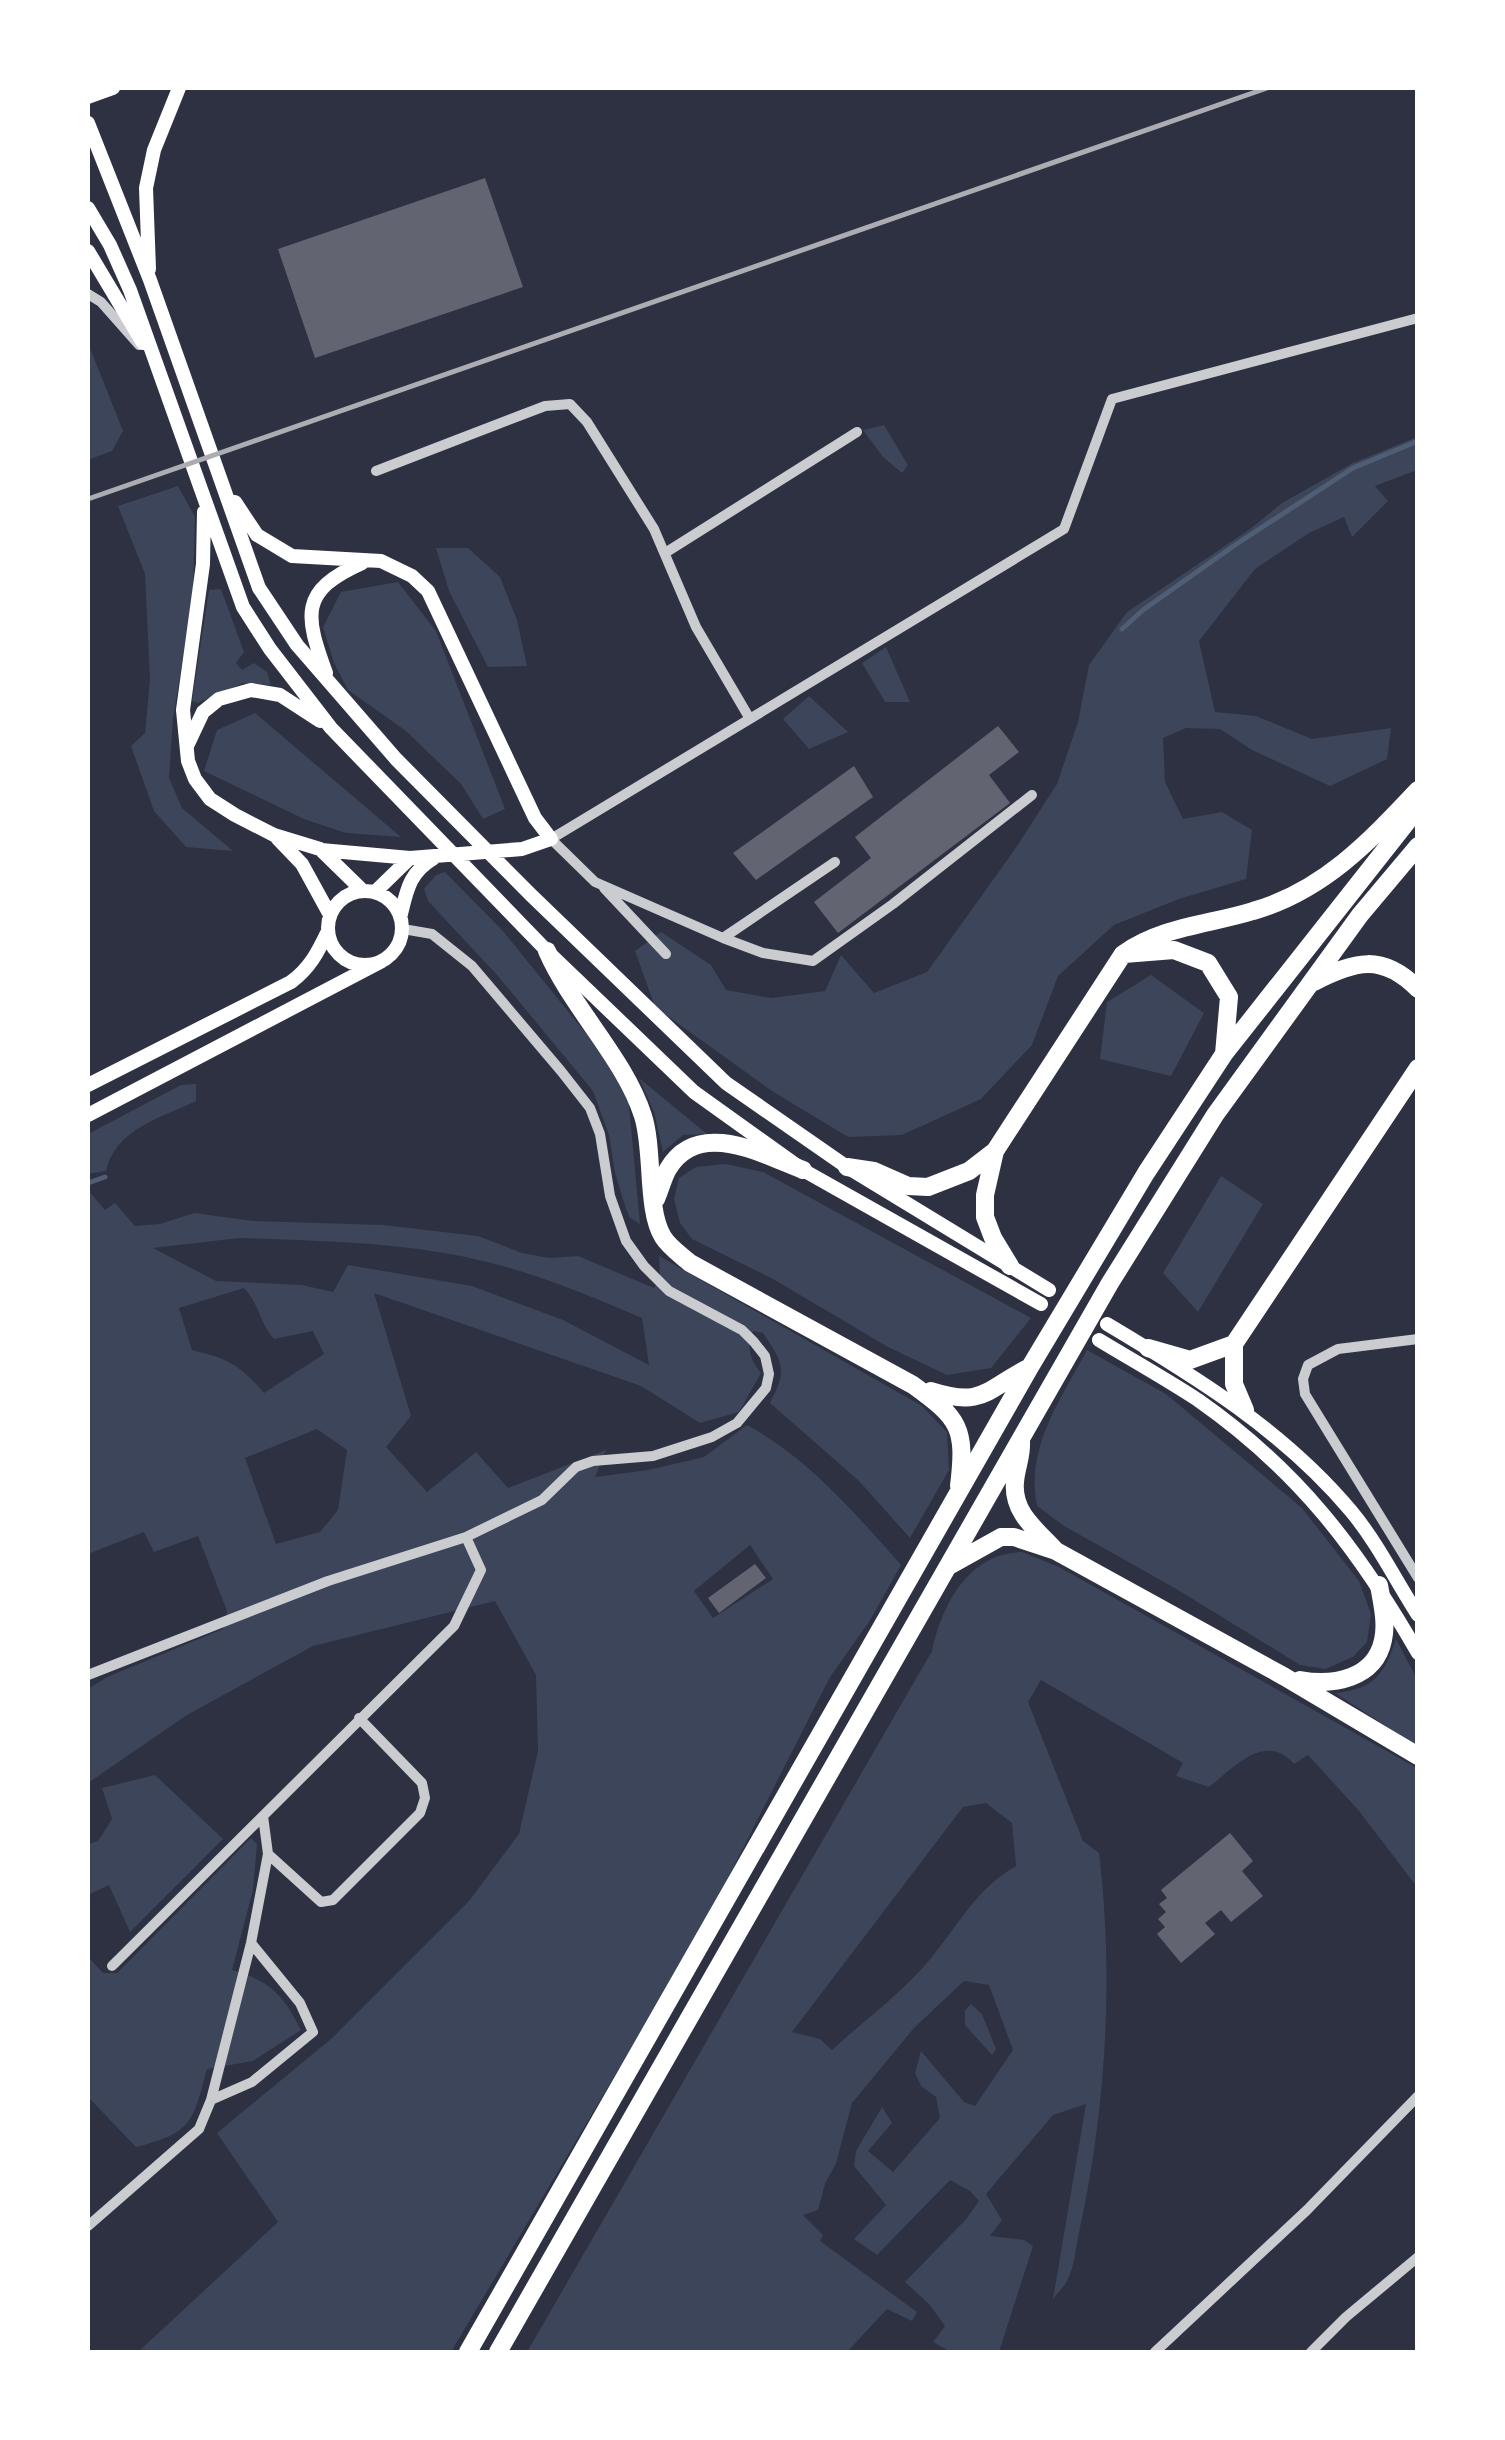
<svg xmlns="http://www.w3.org/2000/svg" width="1505" height="2440" font-family="Merriweather,serif">
<style>
.green{fill:#3c4559;fill-rule:evenodd}
.lines{fill:none;stroke-linecap:round;stroke-linejoin:round}
.stream{stroke:#4f5d75;stroke-width:5}
.building{fill:#626471}
.minor{stroke:#caccd0;stroke-width:10}
.secondary{stroke:#fff;stroke-width:14}
.trunk{stroke:#fff;stroke-width:18}
.rail{stroke:#abadb3;stroke-width:5}
</style>
<rect width="100%" height="100%" fill="#2d3142"/>
<path class="green" d="M88,343L123,431L112,451L88,460Z
M884,425L908,465L902,473L883,457L863,430Z
M1417,437V470L1375,486L1388,501L1352,537L1344,517L1309,533L1255,569L1199,641L1215,712L1256,716L1312,739L1391,728L1387,759L1330,786L1252,750L1220,729L1186,728L1163,738L1165,782L1183,819L1222,812L1252,830L1246,879L1179,899L1114,925L1058,976L1032,1045L981,1099L902,1135L848,1137L772,1091L655,1007L635,951L661,932L711,965L726,990L771,998L825,991L841,955L874,993L927,972L1015,849L1057,784L1078,722L1089,665L1127,612L1250,529L1282,503L1353,463Z
M178,486L195,517L193,594L173,719L169,778L182,808L233,851L186,847L154,811L131,746L145,733L150,680L145,574L118,506Z
M436,548H468L500,577L517,620L527,666L488,667L449,591Z
M398,582L436,631L505,809L483,819L461,784L406,731L348,690L334,663L323,627L341,592Z
M221,589L244,652L236,663L242,670L254,663L267,672L271,685L243,683L198,703L192,701L209,590Z
M886,647L910,702H885L862,663Z
M809,696L848,732L809,749L783,719Z
M255,713L401,837L346,833L304,819L204,771L217,730Z
M445,872L503,931L588,1036L628,1094L640,1224L630,1218L626,1209L615,1173L609,1135L593,1091L497,975L428,901L424,889L436,875Z
M1151,975L1204,1013L1171,1076L1100,1059L1107,1002Z
M639,1078L707,1134L683,1135L663,1152L654,1112Z
M196,1084V1101C161,1118 115,1129 106,1171L88,1174V1134L181,1085Z
M726,1164L763,1172L1031,1318L991,1368L947,1375L888,1347L773,1279L692,1239L680,1223L674,1199L679,1178L696,1167Z
M1221,1176L1263,1204L1198,1312L1163,1273Z
M88,1190L105,1210L115,1203L135,1226L160,1224L194,1213L253,1221L383,1225L478,1236L522,1253L549,1258L578,1256L654,1288L660,1278L659,1256L922,1406L947,1432L949,1470L910,1538L859,1481L770,1403C787,1370 784,1364 763,1333L753,1331C746,1347 750,1360 761,1373L739,1412L700,1423L641,1386L374,1293L411,1416L386,1447L427,1492L476,1452L508,1488L606,1450L595,1477L648,1470L704,1457L747,1425C808,1458 856,1514 901,1565L869,1622L830,1677L704,1925L451,2352H138L278,2222L217,2133L331,2039L469,1901L519,1834L538,1751L536,1675L495,1601L313,1646L187,1715L88,1783V1689L107,1677L223,1629L227,1611L198,1536L154,1552L144,1532L88,1554ZM239,1238C323,1241 409,1242 491,1263C543,1276 593,1297 642,1318L649,1365L563,1320L472,1286L348,1265L333,1292L302,1285L216,1281L153,1248ZM244,1288C260,1305 259,1322 274,1339L313,1331L324,1354L264,1393C240,1365 229,1359 192,1350L179,1308ZM317,1429L347,1450L338,1510L320,1532L276,1544L245,1458ZM750,1545L773,1579L713,1618L694,1591Z
M1087,1350L1166,1394L1302,1508L1359,1581L1371,1614L1367,1642L1353,1657L1325,1669L1300,1665L1173,1587L1064,1526L1037,1506C1025,1448 1061,1399 1087,1350Z
M1022,1552L1059,1567L1417,1768V1887L1359,1811L1308,1755L1294,1764C1265,1731 1234,1768 1209,1787L1176,1776L1183,1763L1041,1680L1028,1702L1083,1841L1099,1853C1114,1976 1106,2108 1080,2228C1076,2244 1075,2267 1067,2281C1064,2287 1057,2293 1053,2299L1086,2104L1053,2115L986,2194L1002,2220L990,2236L1024,2240L1033,2246L999,2352H951L933,2342L945,2326L929,2304L905,2282L966,2219L979,2201L970,2191L950,2180L877,2255L854,2239L886,2205L854,2166L856,2151L882,2107L892,2123L868,2151L893,2172L940,2118L936,2097L921,2086L915,2073L921,2051L964,2102L975,2106L1013,2050L989,1985L964,1981L914,2028L852,2103L836,2163L825,2184L818,2210L803,2215L823,2235L820,2241L917,2312L912,2321L887,2309L847,2352H527L932,1651C942,1605 968,1553 1022,1552ZM986,1803L1012,1823L1016,1866C977,1888 959,1924 931,1958C905,1991 863,2021 832,2050L820,2039L792,2032L963,1807Z
M1396,1639L1417,1679V1746L1335,1693C1374,1689 1384,1675 1396,1639Z
M155,1775L223,1839L130,1932L109,1885L88,1895V1844L98,1841L112,1819L102,1788Z
M251,1838L257,1844L253,1890L232,1970C269,1980 284,1996 301,2030L253,2061L207,2069C193,2121 193,2133 136,2147L88,2097V1957L103,1973H117Z
M971,2004L982,2014L996,2049L992,2055L965,2025V2010Z"/>
<g class="lines">
<path class="stream" d="M1122,629L1143,610L1235,545L1353,468L1418,441
M88,1183L105,1177"/>
</g>
<path class="building" d="M485,178L523,287L315,358L278,249Z
M998,726L1019,752L989,775L1010,803L838,933L814,902L871,858L855,837Z
M854,766L873,797L756,880L733,853Z
M755,1564L766,1578L719,1613L708,1598Z
M1230,1833L1253,1861L1242,1871L1263,1896L1231,1922L1221,1910L1205,1923L1215,1934L1181,1963L1157,1934L1165,1927L1158,1919L1166,1912L1159,1904L1167,1898L1161,1890Z"/>
<g class="lines">
<path class="minor" d="M88,294L101,302L139,345
M376,471L545,406L570,404L587,422L654,529L696,627L750,719
M665,553L857,432
M835,862L723,938L595,882L551,839L1064,529L1112,399L1418,318
M604,888L666,954
M723,938L763,953L813,961L893,904L1032,795
M1418,1339L1338,1349L1308,1365L1303,1379L1305,1394L1418,1578
M88,1675L328,1581L466,1537L542,1500L576,1467L593,1461L653,1456L712,1437L737,1423L766,1388L769,1374L765,1356L754,1342L742,1330L669,1291L644,1266L626,1241L610,1196L600,1134L590,1108L561,1071L472,966L432,934L403,929
M268,1854L321,1902L333,1900L420,1813L425,1798L422,1783L359,1718
M112,1966L454,1626L481,1570L466,1537
M211,2100L252,2082L313,2032L300,2003L251,1943
M88,2226L199,2129L211,2100L251,1943L268,1854L263,1816
M1155,2352L1307,2210L1418,2096
M1311,2352L1346,2317L1418,2257"/>
<path class="secondary" d="M88,97L113,88
M88,123L150,280L259,588L297,645L396,759L531,895L726,1083L847,1167L1049,1290
M88,208L110,245L130,290L243,607L270,649L331,728L547,951L694,1092L803,1170L1041,1304
M88,251L143,343
M149,269L146,188L154,150L179,88
M235,502L257,535L292,556L381,561L412,576L428,591L535,818L551,839L522,849L410,858L375,892
M204,512L203,564L183,710L188,761L195,779L210,799L235,815L274,835L320,849L362,890
M326,673C305,615 299,591 362,563
M187,746L203,712L219,699L251,690L280,695L320,721
M278,839L302,864L330,915
M321,850L410,858
M328 928a37 37 0 1 1 74 0a37 37 0 1 1-74 0Z
M401,914C407,889 410,872 434,858
M88,1085L291,982C310,968 318,952 328,931
M88,1115L382,961
M1107,1324C1196,1377 1284,1431 1351,1511C1377,1542 1396,1581 1418,1615
M1099,1340C1132,1360 1166,1379 1198,1400C1298,1470 1358,1549 1418,1653"/>
<path class="trunk" d="M547,951C572,1008 625,1059 643,1116C654,1150 646,1210 663,1237C669,1247 681,1255 690,1263L913,1385C960,1419 966,1428 959,1486
M1124,954L1174,950L1208,963L1229,997L1224,1054
M1314,982C1355,961 1382,953 1418,989
M847,1167L874,1171L908,1186L928,1187L969,1171L995,1151
M656,1199C660,1190 663,1178 668,1169C698,1118 762,1154 803,1170
M1010,1266L993,1238L985,1217V1195L995,1151L1123,954C1163,926 1208,925 1253,911C1323,891 1369,842 1418,790
M1148,1348L1190,1360L1234,1344
M931,1391C984,1408 986,1389 1030,1367
M1245,1410L1234,1384V1344L1418,1068
M1021,1442C1022,1456 1016,1468 1015,1482C1012,1513 1037,1530 1055,1550
M949,1566L1001,1537H1014L1056,1551L1285,1677L1418,1756
M1300,1680C1333,1686 1375,1679 1383,1640C1387,1623 1382,1603 1379,1585
M468,2352L1030,1367L1146,1173L1224,1054L1418,808
M498,2352L1110,1283L1215,1115L1360,915L1418,846"/>
<path class="rail" d="M88,499L1267,88"/>
</g>
<rect width="1505" height="2440" fill="none" stroke="#ffffff" stroke-width="180"/>
</svg>
